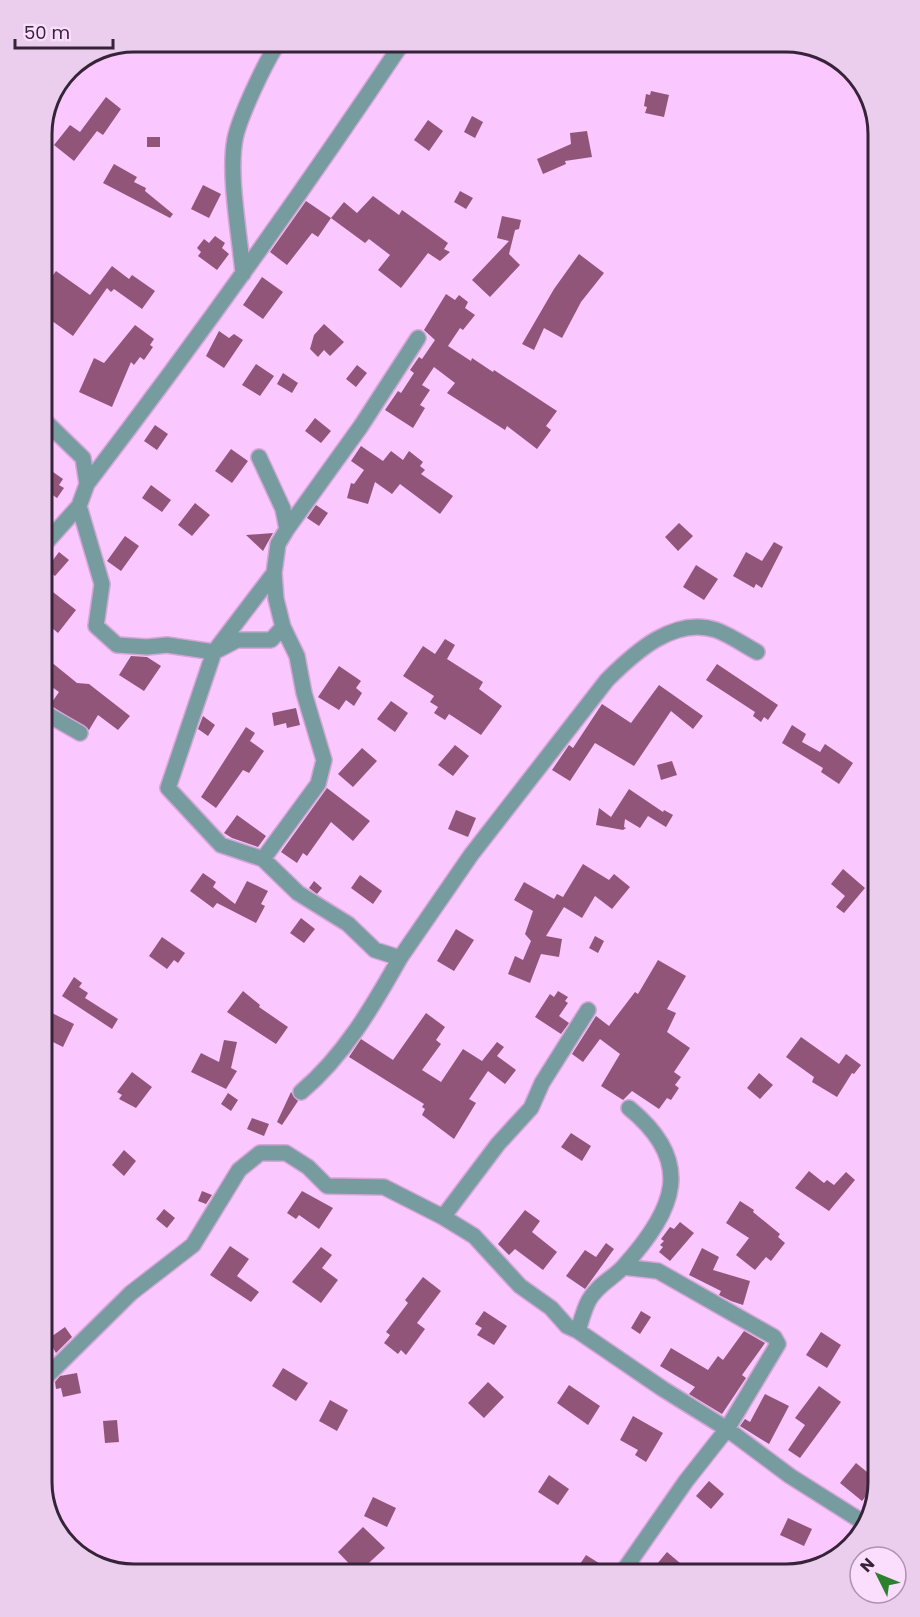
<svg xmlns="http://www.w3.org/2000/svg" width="920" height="1617" font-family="Poppins,sans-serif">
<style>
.building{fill:#91557a}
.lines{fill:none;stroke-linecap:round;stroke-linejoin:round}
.minor-casing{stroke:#d3a6d6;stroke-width:18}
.minor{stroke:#769ca0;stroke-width:15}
.rim{fill:none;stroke:#362338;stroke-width:3}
</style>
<rect width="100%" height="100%" fill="#fac7fe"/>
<path class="building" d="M651,91L669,95L664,117L645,113L647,107L644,106L646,94L650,95Z
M106,97L121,109L103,135L97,131L74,161L54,145L70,125L80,132Z
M472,116L483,122L475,138L464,132Z
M428,120L443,131L429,151L414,140Z
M587,131L592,157L565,161L566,164L543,174L537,159L571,144L570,133Z
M147,137H160V147H147Z
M114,164L137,177L134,182L146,188L145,191L173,214L170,218L103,183Z
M203,185L221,194L209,218L191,209Z
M460,191L473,198L466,209L454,202Z
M373,196L399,215L402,210L448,243L444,249L450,252L440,261L428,253L401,288L378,270L390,255L369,239L365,243L331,218L344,202L357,213Z
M306,201L331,218L318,237L312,233L287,265L270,252Z
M502,216L521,220L519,229L515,230L509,254L520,265L490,297L472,280L509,241L497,238Z
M215,236L225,243L222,248L229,254L217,270L198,256L201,252L197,248L204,239L209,243Z
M579,254L604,273L581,302L562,338L544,328L534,350L522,344L554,289Z
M112,266L129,279L132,275L155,291L142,309L114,289L111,292L107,288L73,336L48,318L52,312L43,305V289L56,271L90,295Z
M262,277L283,292L263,319L243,305Z
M446,294L455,300L459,295L468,302L465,308L475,315L463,330L460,328L448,346L471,361L472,358L493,372L494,370L557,411L546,426L551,430L537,449L507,426L505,430L447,393L455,383L434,367L422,385L430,390L420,405L425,408L413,428L385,410L398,391L401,393L414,373L410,370L419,357L422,359L435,340L424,330Z
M324,324L344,342L330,356L324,350L318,357L310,349L314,335Z
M135,325L154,339L150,345L153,347L144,360L140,357L134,365L131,362L112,407L79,392L94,358L104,363Z
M219,331L229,338L234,334L243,340L224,368L206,356Z
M256,364L274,376L260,396L242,385Z
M357,365L367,373L356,387L346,379Z
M283,373L298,383L292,393L277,384Z
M315,418L331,431L321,443L305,431Z
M155,425L168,434L157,450L144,441Z
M361,446L383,461L391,451L403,460L409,451L423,462L420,466L425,470L421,474L453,496L440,514L400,484L392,494L375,482L368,504L347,498L351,483L354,484L364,470L351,461Z
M231,449L248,461L232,483L215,471Z
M53,472L63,479L59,485L64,488L57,498L44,489Z
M151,485L171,500L162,512L142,498Z
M195,503L210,515L192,536L178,525Z
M316,505L328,513L319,526L307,518Z
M679,523L693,536L678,551L665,537Z
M273,533L263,551L246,535Z
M125,536L139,546L121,571L107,561Z
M774,542L783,547L762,588L756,584L754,588L733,576L746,552L762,561Z
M59,552L69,560L55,576L44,568V554L53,560Z
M696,565L718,579L704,600L683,587Z
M44,585L76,610L58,633L45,622Z
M445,639L455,645L447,659L483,682L479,689L502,706L481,735L449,714L445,720L434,713L438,707L430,702L434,696L403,676L423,646L435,654Z
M131,656L147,657L161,666L144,691L119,675Z
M45,657L77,683L89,684L130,716L118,730L98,715L89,730L50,705L59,692L45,682Z
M717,664L778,705L768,720L764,717L761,722L753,716L755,712L706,680Z
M339,666L361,681L356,688L362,693L354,706L346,700L339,710L318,697Z
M659,685L703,716L693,729L671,711L634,766L595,743L570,781L552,770L569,745L573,748L602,704L631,723Z
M391,701L408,713L395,732L377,719Z
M296,708L300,725L287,728L286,723L274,726L272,713Z
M203,716L215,725L208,736L198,729Z
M792,725L806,734L802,742L820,752L825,744L853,763L839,784L821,772L823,768L782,743Z
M246,727L255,733L250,741L264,751L249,773L243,770L216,808L201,797Z
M455,745L469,756L453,776L438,765Z
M362,748L377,761L353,787L338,774Z
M672,761L677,775L661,780L657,765Z
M327,788L370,821L353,841L331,822L307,856L303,853L297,863L281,852Z
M629,789L663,812L664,810L673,815L666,827L648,816L640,828L625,819L624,827L626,828L623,830L596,825L599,808L611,817Z
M456,810L476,818L468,837L448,829Z
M237,815L266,836L258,847L232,838L224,833Z
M583,864L609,880L614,874L630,887L612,909L595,896L582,918L564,907L546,936L562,939L559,957L541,954L530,983L508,974L515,956L523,960L531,941L525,934L533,911L514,900L524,882L554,899L557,894L563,897Z
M843,869L865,888L844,913L836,907L845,896L831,884Z
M203,873L216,882L213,887L235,904L247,881L268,891L261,904L265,906L256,923L217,903L213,908L190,891Z
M360,875L382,891L373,904L351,888Z
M314,881L322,888L317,894L309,888Z
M301,918L315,929L304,943L290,933Z
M456,929L474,940L454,971L437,961Z
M595,936L604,941L598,953L589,948Z
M162,937L185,953L178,963L174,960L167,969L149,956Z
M658,960L686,976L667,1009L676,1013L667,1032L690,1048L674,1072L681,1077L675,1085L679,1088L671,1100L667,1098L659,1109L632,1091L623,1100L601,1086L620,1054L600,1039L583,1062L572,1054L596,1016L609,1026L635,992L638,994Z
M74,977L82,983L79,987L88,993L85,998L118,1019L112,1029L62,996Z
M243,991L260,1005L259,1007L288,1027L276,1044L227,1012Z
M558,991L568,997L565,1001L568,1003L559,1016L569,1023L561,1034L535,1017L550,994L554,997Z
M50,1012L74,1024L63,1047L47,1039V1019Z
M426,1013L445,1027L436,1040L441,1044L422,1070L441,1082L463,1049L482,1061L497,1042L504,1047L497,1056L516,1070L505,1084L488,1071L469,1099L476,1103L454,1139L422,1115L425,1109L422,1107L424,1104L349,1057L361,1039L393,1060Z
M801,1037L839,1064L846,1054L861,1065L854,1074L852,1073L837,1097L812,1082L814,1077L786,1057Z
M224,1040L237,1042L231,1068L237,1071L226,1089L191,1072L201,1053L219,1062Z
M132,1072L152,1087L136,1108L119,1099L122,1095L117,1092Z
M759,1073L773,1085L760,1099L747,1088Z
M291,1092L298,1101L282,1125L277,1122Z
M228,1093L238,1100L231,1111L221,1104Z
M252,1118L269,1124L264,1136L247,1129Z
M571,1133L591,1146L582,1161L561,1147Z
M124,1150L136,1161L124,1176L112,1165Z
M809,1171L824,1183L827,1180L834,1185L846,1172L855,1180L829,1211L795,1188Z
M202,1191L212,1195L206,1204L198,1201Z
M302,1191L333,1208L319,1229L299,1215L296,1219L287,1213Z
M740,1201L754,1210L753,1212L780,1234L778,1237L785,1243L771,1261L766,1257L755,1270L736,1255L749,1238L726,1223Z
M164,1209L175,1218L167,1228L156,1219Z
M525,1210L540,1221L532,1232L557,1252L543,1270L515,1249L509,1255L498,1244Z
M680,1222L694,1233L670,1261L659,1252L663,1247L660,1245L664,1241L661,1239L670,1227L674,1229Z
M606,1243L614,1249L585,1289L566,1276L585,1250L596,1257Z
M230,1246L249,1259L237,1276L259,1292L251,1302L210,1275Z
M321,1247L332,1255L322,1268L338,1280L321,1303L292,1282Z
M702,1248L719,1257L713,1270L750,1281L743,1305L731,1301L719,1295L721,1291L689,1275Z
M423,1277L441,1291L417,1323L425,1329L406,1355L401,1350L398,1354L384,1343L390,1335L386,1332L408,1303L405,1300Z
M484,1311L507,1326L494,1345L477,1335L482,1328L475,1324Z
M641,1311L651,1317L640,1334L631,1328Z
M65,1327L72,1337L56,1353L48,1339Z
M744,1331L765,1343L742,1375L746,1378L722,1414L689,1394L695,1387L660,1366L671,1348L708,1370L718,1356L723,1360Z
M821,1332L841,1345L827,1368L806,1355Z
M283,1368L308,1383L296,1401L272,1386Z
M77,1373L81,1393L63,1397L61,1388L56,1389L55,1382L60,1376Z
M488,1382L504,1397L484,1418L468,1403Z
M569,1385L600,1406L588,1425L557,1403Z
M819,1386L841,1402L800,1458L788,1450L805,1425L795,1418Z
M765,1394L789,1406L769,1444L740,1426L745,1419L750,1422Z
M330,1400L348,1410L337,1431L319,1421Z
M633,1416L663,1433L646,1462L635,1455L638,1450L620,1440Z
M117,1420L119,1442L105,1443L103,1421Z
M856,1463L878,1481L862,1501L840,1483Z
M549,1475L569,1489L558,1505L538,1492Z
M709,1481L724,1494L711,1509L696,1496Z
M373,1497L396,1508L387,1527L364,1516Z
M788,1518L812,1529L804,1546L780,1535Z
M363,1527L385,1548L358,1573L338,1552Z
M667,1552L687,1569L652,1570Z
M586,1555L610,1570H576Z"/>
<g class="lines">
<g class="minor-casing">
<path id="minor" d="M243,274C240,236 228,176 235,139C239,118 266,60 279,42
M44,420L83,458L87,484L79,506L102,584L96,626L117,645L147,647L167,645L214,652L237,640H271L283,627
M259,457L283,509L287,529L278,544L274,573L276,599L283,627L297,656L304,693L324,760L318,784L263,859
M87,484C197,340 302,193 403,42
M287,529L361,426L418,338
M44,545L79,506
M274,573L214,652L168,788L221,845L263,859L298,893L348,924L375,950L400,958C373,1006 344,1056 301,1092
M45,713L80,733
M400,958L471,855L607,680C634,653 674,616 716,630C730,635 744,645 757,652
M588,1010L542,1083L531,1108L498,1144L443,1217L474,1236L520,1286L551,1308L567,1326L578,1331C581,1321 584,1309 589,1300C598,1284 614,1278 625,1265C675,1209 695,1162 629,1108
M623,1267L658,1271L774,1337L778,1344L727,1429L686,1481L624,1570
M578,1331L663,1389L727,1429L790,1476L866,1524
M48,1375L131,1293L193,1245L239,1170L260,1153H286L308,1167L327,1186L384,1187L443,1217"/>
</g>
<use href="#minor" class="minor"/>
</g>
<path d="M0 0H920V1617H0ZM134 52H786A82 82 0 0 1 868 134V1482A82 82 0 0 1 786 1564H134A82 82 0 0 1 52 1482V134A82 82 0 0 1 134 52Z" fill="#ebceee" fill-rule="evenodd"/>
<path class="rim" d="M134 52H786A82 82 0 0 1 868 134V1482A82 82 0 0 1 786 1564H134A82 82 0 0 1 52 1482V134A82 82 0 0 1 134 52Z"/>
<g transform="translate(878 1575) rotate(313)"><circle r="28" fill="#fbddfe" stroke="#ac93af" stroke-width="1.5"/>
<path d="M0-4.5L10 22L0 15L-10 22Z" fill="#2c812e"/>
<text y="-9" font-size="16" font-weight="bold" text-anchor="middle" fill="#362338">N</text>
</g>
<path d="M15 39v9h98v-9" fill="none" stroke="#362338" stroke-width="3"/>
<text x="24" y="39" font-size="18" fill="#362338" stroke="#fbddfe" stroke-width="4.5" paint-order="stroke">50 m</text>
</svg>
